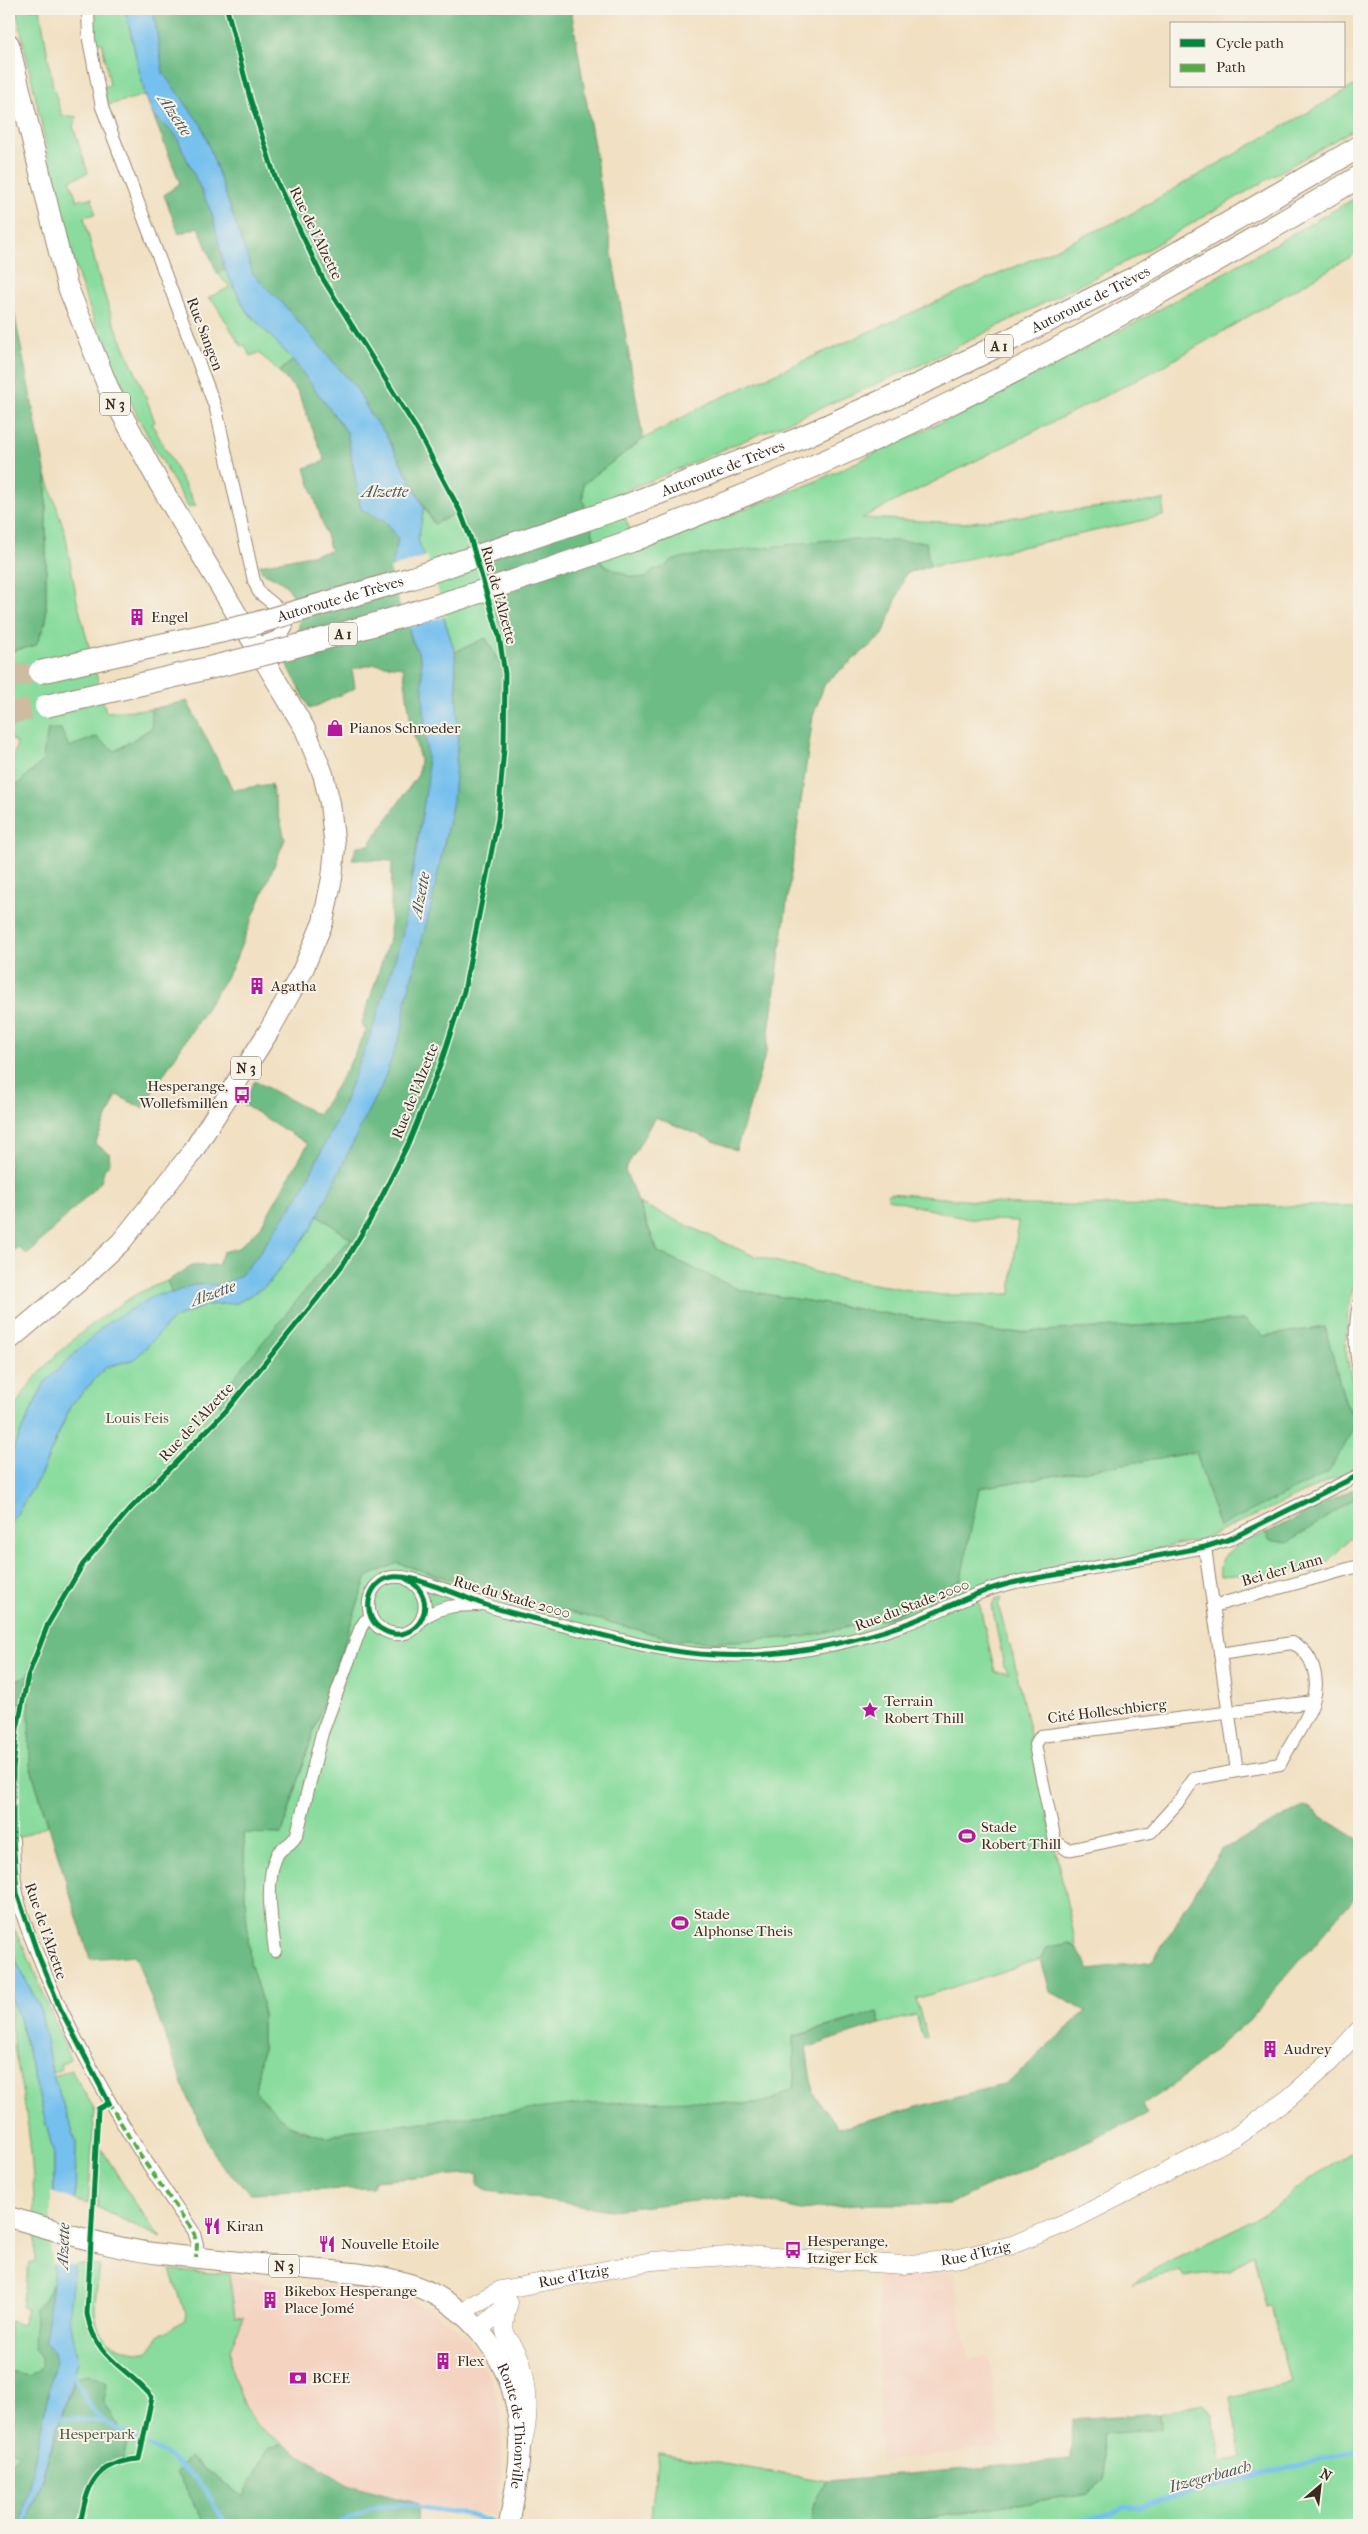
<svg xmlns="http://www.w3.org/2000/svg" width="1368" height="2534" font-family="'IM FELL French Canon',serif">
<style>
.built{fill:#f4d3c1}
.green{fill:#89dc9e;stroke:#62835e}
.forest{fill:#6ebc85;stroke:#547352}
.water{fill:#75c0ee;stroke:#587586}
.pier{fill:#f1e0c2}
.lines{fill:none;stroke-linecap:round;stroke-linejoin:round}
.stream{stroke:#75c0ee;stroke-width:4.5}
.motorway-tunnel{stroke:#cdbca1;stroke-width:22;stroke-dasharray:22 11;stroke-linecap:butt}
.minor-casing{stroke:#968570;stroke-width:14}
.secondary-casing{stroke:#968570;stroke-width:19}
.primary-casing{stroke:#968570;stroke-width:22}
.motorway-casing{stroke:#968570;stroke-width:24}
.minor{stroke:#fff;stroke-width:12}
.secondary{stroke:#fff;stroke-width:18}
.primary{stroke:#fff;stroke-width:20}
.motorway{stroke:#fff;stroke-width:22}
.motorway-bridge-casing{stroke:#968570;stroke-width:24;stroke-linecap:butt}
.motorway-bridge{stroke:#fff;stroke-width:22}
.quiet{stroke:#55ab43;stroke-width:4;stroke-dasharray:8 4;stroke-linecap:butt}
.cycleway-casing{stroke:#f7f3e8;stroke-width:8}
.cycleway{stroke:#00873e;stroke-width:5}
.labels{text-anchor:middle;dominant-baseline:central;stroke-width:4;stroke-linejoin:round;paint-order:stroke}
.shield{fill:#f7f3e8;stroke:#73665b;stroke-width:1}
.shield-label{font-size:14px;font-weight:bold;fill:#3b2a1e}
.street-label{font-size:15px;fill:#3b2a1e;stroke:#f7f3e8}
.poi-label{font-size:15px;fill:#3b2a1e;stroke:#f7f3e8;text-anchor:start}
.park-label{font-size:15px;fill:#4e563e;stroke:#f7f3e8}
.water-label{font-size:16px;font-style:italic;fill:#4c575c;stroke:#f7f3e8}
</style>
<rect width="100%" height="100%" fill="#f7f3e8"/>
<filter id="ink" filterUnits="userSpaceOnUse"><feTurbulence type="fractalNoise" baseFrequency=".02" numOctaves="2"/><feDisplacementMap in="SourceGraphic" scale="10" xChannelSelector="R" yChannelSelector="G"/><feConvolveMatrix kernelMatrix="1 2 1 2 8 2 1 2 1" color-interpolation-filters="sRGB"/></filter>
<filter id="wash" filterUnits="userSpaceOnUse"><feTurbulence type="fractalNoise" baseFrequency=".0096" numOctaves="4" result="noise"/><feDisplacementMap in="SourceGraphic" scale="20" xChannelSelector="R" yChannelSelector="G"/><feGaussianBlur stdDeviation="1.12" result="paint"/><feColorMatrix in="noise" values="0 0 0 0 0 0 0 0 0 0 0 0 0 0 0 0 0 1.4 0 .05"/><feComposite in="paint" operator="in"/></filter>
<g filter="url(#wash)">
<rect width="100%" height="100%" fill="#f1e0c2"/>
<path class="built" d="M954,2271L968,2359L990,2357L999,2429L1006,2446L880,2462L878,2273Z
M229,2274L267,2283L298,2286L337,2285L373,2289L406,2299L432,2311L452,2324L468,2339L481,2359L493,2385L501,2413L502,2467L495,2516L419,2504L349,2485L256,2425L247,2411L232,2374L230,2349L234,2335L243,2320L235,2316Z"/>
<path class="green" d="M16,9H40L53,87L62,115L77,117L73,126L88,173L70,180L77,200L92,198L95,214L84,217L98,274L112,318L144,392L155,422L152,424L196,506L188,507L143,427L103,344L80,282L59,204Z
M93,9H125L145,95L108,105L103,87L110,85L102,43L94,41Z
M1359,83V126L1131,259L925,363L650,481L616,494L638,551L812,483L950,418L1148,316L1359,196V252L1158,369L862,518L962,523L1164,500L1163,516L930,567L925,542L685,557C672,564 656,567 646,578L631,577L602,564L583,500V484L643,439L709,403L1120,220Z
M225,270L246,310L293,360L279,372L259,353L250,356L245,345L241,346L214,302L208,298L230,287L217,273Z
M46,475L65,532L77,601L106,712L151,709L152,728L115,751L96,737L69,747L42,762L9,792V778L17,743L9,737V652L36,645L46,621Z
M424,507L434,524L460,511C481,563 497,618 505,674L486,638L455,652L418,539Z
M889,1193L1018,1205L1359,1206V1266L1355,1277L1348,1314L1345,1348L1354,1390L1359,1400V1467L1204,1539L1153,1550L1154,1557L977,1594L995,1672L1009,1673L1004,1666L992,1606L995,1600L1002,1598L998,1605L1013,1656L1077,1949L1070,1943L1046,1948L1041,1959L916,1999L927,2037L923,2038L916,2015L880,2024L877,2012L794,2036V2088L768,2102L383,2127L346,2131L326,2138L287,2124L255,2091L262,2050V2002L250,1962L245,1897L244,1833L282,1834L314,1730L367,1577L397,1563L488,1591L678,1640L717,1642L803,1637L892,1617L960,1580L979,1488L1196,1452L1219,1527L1357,1423L1345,1402L1325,1327L1263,1336L1245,1320L1005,1333L740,1290L658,1252L639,1203L749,1254L837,1278L941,1295L1011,1294L1018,1221L968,1219L888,1199Z
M318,1215L351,1239L327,1264L299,1300L225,1412L129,1510L83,1564L48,1624L30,1765L48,1825L13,1840L9,1861V1835L13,1833V1769L17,1729L28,1676L9,1682V1527L41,1474L71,1405L106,1367L135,1359L173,1319L206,1305L237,1303L267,1285L312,1228Z
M167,1281L172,1293L156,1295L45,1382L9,1457C9,1446 6,1429 10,1419C28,1371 89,1323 132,1297C142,1290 155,1286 167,1281Z
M1359,1486V1530L1315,1574L1296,1568L1287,1572L1220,1576C1216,1549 1246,1542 1266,1533L1269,1540L1354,1497L1351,1490Z
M9,1919L30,1961L70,2059L61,2064L62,2069L52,2073L40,2008L9,1947Z
M9,1991L20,2021L54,2155L53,2263L100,2266C98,2284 92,2306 97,2324C102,2344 130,2354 147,2352L159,2336L186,2319L187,2313L181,2303L170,2270L229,2274L235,2316L244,2317L230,2349L232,2374L247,2411L256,2425L283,2444L269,2448L243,2497L189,2457L207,2525H9V2321L22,2325L27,2309L22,2307L29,2262H35C35,2217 34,2172 28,2127C22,2081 9,2037 9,1991Z
M71,2070L95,2110L88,2204L75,2200L76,2141L53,2077Z
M101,2148L133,2200L161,2238L97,2207Z
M1359,2148V2525H885L1088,2493L1104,2480L1102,2434L1161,2429L1160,2413L1202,2403L1212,2415L1221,2463L1242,2459L1230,2397L1290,2383L1271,2307L1266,2308L1253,2254L1230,2270L1184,2278L1180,2271L1131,2284L1169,2261L1265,2214L1308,2180Z
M658,2453L826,2481L815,2503L812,2519L819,2525H650Z"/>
<path class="forest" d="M153,9H571L643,439L583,484V500L602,564L631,577L646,578L654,569L665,568L670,561L685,557L837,539L926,542L930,567L906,573L883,635L825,683L813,716L766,1053L736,1150L655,1117L625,1170L658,1252L740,1290L1005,1333L1245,1320L1264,1336L1325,1327L1345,1402L1358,1423L1328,1473L1219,1527L1196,1452L979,1488L961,1580L892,1617L803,1637L717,1642L678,1640L488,1591L397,1563L367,1577L314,1730L282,1834L244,1833L245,1897L250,1962L262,2002V2050L255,2091L287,2124L299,2130L326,2138L346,2131L587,2103L694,2101L742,2104L768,2102L794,2088V2037L877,2012L880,2024L806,2048L813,2093L838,2128L1008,2083L1086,2011L1050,1992L1041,1959L1046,1948L1070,1943L1077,1949L1090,1969L1153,1961L1221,1850L1305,1806L1359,1840V1892L1249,2020L1175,2084L1143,2105L1147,2114L949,2204H854L801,2210L741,2196L611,2210L488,2191L478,2184V2173L374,2181L372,2188L251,2193L222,2167L210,2146L187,2095L135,1955L90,1959L30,1765L28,1679C12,1729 13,1781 13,1833L9,1835V1682L28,1676C43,1637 59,1597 84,1563C126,1508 177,1461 225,1412L216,1399L327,1264L351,1239L318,1215L374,1099L380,1090L403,1027L405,1003L431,906L453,800L458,735L455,652L486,638L504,672C497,617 480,563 460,511L434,524L385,433L372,417L357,389L283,304L253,274L202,126L163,73Z
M153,115L176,135L212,214L225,270L217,273L198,227L179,234L164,195L180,183Z
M9,286L46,475V621L36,645L9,652Z
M293,360L347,432L361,509L387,523L398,538L392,568L412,640L421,658L428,778L402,937L373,1028L340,1113L302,1191L256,1258L239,1277L219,1285L196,1284L172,1293L167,1281L192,1266L218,1265L223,1252L238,1248L260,1228L308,1144L241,1103L255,1081L318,1115L347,1069L367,1029L361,1026L390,937L392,861L352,859L357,846L369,845L418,775L420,760L411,724L403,667L375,664L352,669L355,688L310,709L279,648C285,645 294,640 297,633C303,620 297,598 288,588C281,580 270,576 261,571L260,565L331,551L305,468L325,461L298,392L279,372Z
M187,701L233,790L271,784L285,839L231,970L142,1108L117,1095L95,1144L109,1153L110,1163L104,1170L101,1182L27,1255L18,1247L9,1256V792L42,762L48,729H61L69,747L96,737L115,751L152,728L151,709Z
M1351,1490L1355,1498L1288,1543L1269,1540L1266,1533Z
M53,2283L46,2343L54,2352L55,2362L21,2525H9V2465L18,2454L9,2449V2372L29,2376L41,2368V2358L34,2350L35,2308L43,2301Z
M88,2374L107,2383L104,2402L128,2442L123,2460C88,2475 86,2490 80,2525H27L75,2377Z
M1160,2413L1161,2429L1102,2434L1104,2480L1088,2493L885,2525H819L812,2519L815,2503L826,2481L1071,2460L1072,2419Z
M283,2444L348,2485L419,2504L416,2525H207L176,2473L189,2457L243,2497L269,2448Z"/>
<path class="water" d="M125,9H153L163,73L202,126L253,274L283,304L357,389L372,417L385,433L424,507L418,539L455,652L458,735L453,800L431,906L405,1003L403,1027L380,1090L374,1099L312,1228L267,1285L237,1303L206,1305L173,1319L135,1359L106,1367L71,1405L41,1474L9,1527V1457L45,1382L107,1323L156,1295L172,1293L196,1284L219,1285L239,1277L256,1258L302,1191L340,1113L373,1028L402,937L428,778L421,658L412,640L392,568L398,538L387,523L361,509L347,432L293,360L246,310L225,270L212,214L176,135L153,115L145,95Z
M9,1947L40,2008L52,2073L76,2141L74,2264L69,2313L78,2362L27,2525H21L55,2362L54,2352L46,2343V2334L53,2283L54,2155L20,2021L9,1991Z"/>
<path class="pier" d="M427,556L446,616L406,628L390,568Z
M51,2192L77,2201L76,2265L51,2263Z"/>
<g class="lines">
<path class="stream" d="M73,2374L90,2407L105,2422
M56,2417L105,2422L135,2439
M150,2446C188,2466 207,2488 226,2525
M334,2525L376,2507L400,2504L471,2515L491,2522
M1068,2525L1112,2514L1123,2507L1138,2508L1146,2504L1359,2449"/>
</g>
</g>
<g filter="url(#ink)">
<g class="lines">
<path class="motorway-tunnel" d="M9,677L40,672
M9,713L46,706"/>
<g class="minor-casing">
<path id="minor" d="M88,9L89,40L102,107L216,409L254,581C256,584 257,589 259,592C267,601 302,619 280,635C273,640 262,642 254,645
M1359,1303C1355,1325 1354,1347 1359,1369
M1205,1547C1215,1622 1226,1697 1237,1771L1194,1779L1179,1801L1151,1832L1068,1850L1055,1841L1035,1745L1041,1736L1313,1702
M405,1578C445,1598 417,1649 383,1630C360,1618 366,1581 392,1577C409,1575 430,1585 446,1590C459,1594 471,1600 483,1604C510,1614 539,1619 566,1626C615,1638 664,1653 715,1655C778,1658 844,1645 903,1625C935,1614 964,1597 997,1587C1019,1580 1043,1577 1066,1573C1112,1564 1159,1556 1205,1547L1230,1539L1359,1475
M1213,1606L1359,1566
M423,1618C441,1606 456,1605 478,1605
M1220,1654L1292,1643C1314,1652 1320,1681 1313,1702C1306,1723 1290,1744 1280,1764L1237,1771
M13,1840C14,1857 13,1876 17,1893C22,1921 36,1949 46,1975C85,2067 136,2150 193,2231L197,2244L196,2258
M275,1951C272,1923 264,1881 277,1855C281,1846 292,1846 297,1834L322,1733L361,1627L365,1621L371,1618"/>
</g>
<g class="secondary-casing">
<g id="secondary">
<path d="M508,2305C498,2343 511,2333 521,2362C529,2390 530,2414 523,2442"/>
<path id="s1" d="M463,2314L474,2304L501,2290L652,2261L744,2255L904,2265L960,2258L1012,2245L1069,2222L1235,2137L1289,2098L1329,2063L1359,2030"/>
<path d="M480,2329L509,2303"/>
</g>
</g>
<g class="primary-casing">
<g id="primary">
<path d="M9,44L67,285L110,392L160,485L305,729L323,774L330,803L335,848L332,878L323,922L302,972L269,1031L193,1151L153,1202L121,1242L78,1282L9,1340"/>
<path id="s2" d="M9,2217C62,2232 115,2250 170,2255C216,2260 263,2264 309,2269C339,2272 370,2273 399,2281C463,2297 509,2352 518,2417C524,2453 515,2490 509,2525"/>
</g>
</g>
<g class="motorway-casing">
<g id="motorway">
<path id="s3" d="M620,508L796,440L933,378L1136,277L1359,147"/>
<path d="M634,540C739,498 843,456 945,406C1087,337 1223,257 1359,177"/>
</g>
</g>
<use href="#minor" class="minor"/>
<use href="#secondary" class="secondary"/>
<use href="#primary" class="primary"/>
<use href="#motorway" class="motorway"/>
<g class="motorway-bridge-casing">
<g id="motorway-bridge">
<path id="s4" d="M40,672L250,625L412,578L620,508"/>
<path d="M46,706C141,684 236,663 330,637C433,609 534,575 634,540"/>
</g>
</g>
<use href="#motorway-bridge" class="motorway-bridge"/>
<path class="quiet" d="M108,2101L141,2157L193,2231L197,2244L196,2258"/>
<g class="cycleway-casing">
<path id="cycleway" d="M405,1578C445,1598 417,1649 383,1630C360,1618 366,1581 392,1577C409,1575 430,1585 446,1590C459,1594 471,1600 483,1604C510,1614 539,1619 566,1626C615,1638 664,1653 715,1655C778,1658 844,1645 903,1625C935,1614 964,1597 997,1587C1019,1580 1043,1577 1066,1573C1112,1564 1159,1556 1205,1547L1230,1539L1359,1475
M80,2525C87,2486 94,2462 139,2459L152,2397C125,2365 96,2360 87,2314L98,2109L109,2103L60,2008L37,1952L17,1893L13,1840V1769L17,1729L28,1676L48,1624L83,1564L129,1510L225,1412L317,1299L344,1263L370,1220L409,1142L440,1066L464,991L498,819L504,748L505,674L499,636L470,537L460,511L417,430L323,279L276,180L250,98L227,9"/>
</g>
<use href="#cycleway" class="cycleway"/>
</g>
</g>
<defs>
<g id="building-bare" transform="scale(1.35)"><path d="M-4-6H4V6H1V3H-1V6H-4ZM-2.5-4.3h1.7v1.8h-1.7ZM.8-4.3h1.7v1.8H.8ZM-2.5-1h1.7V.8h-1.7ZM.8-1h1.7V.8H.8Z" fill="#b5179e" stroke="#f7f3e8" stroke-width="2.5" paint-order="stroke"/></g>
<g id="shop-bare" transform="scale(1.35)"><path d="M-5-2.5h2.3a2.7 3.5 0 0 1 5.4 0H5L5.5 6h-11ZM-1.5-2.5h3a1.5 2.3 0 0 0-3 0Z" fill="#b5179e" stroke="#f7f3e8" stroke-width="2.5" paint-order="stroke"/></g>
<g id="bus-bare" transform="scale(1.35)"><path d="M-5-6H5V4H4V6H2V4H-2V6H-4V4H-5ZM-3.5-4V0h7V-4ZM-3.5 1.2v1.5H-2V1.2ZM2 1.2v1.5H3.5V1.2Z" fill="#b5179e" stroke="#f7f3e8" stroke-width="2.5" paint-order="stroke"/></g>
<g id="sight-bare" transform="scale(1.35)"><path d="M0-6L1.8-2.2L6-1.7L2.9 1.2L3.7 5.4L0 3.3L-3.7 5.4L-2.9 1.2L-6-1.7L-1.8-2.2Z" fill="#b5179e" stroke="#f7f3e8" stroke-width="2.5" paint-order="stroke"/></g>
<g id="stadium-bare" transform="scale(1.35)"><path d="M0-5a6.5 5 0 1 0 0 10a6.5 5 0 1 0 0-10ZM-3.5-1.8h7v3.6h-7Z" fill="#b5179e" stroke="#f7f3e8" stroke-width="2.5" paint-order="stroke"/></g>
<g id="restaurant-bare" transform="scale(1.35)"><path d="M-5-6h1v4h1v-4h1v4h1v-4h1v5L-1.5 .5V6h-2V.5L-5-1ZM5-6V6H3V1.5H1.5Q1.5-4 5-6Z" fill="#b5179e" stroke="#f7f3e8" stroke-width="2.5" paint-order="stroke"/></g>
<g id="bank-bare" transform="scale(1.35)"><path d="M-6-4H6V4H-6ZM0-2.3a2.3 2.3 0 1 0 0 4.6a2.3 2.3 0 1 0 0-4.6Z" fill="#b5179e" stroke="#f7f3e8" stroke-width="2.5" paint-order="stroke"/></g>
</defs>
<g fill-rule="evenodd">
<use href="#building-bare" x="137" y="617"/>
<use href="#shop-bare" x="335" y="728"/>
<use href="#building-bare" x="257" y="986"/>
<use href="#bus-bare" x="242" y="1095"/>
<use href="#sight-bare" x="870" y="1710"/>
<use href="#stadium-bare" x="967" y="1836"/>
<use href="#stadium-bare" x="680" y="1923"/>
<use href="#building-bare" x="1270" y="2049"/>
<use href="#restaurant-bare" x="212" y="2226"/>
<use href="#restaurant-bare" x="327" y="2244"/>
<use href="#bus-bare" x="793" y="2250"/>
<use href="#building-bare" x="270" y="2300"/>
<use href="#building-bare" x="443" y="2361"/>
<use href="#bank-bare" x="298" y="2378"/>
</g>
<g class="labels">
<g class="shield">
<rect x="985" y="334.5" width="28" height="23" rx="4"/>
<rect x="100" y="392.5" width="30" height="23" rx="4"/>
<rect x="329" y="622.5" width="28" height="23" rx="4"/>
<rect x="231" y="1056.5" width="30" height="23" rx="4"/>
<rect x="269" y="2254.5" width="30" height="23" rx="4"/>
</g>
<g class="shield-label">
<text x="999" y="346">A 1</text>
<text x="115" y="404">N 3</text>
<text x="343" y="634">A 1</text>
<text x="246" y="1068">N 3</text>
<text x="284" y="2266">N 3</text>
</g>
<g class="street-label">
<text transform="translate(316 233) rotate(64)">Rue de l'Alzette</text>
<text stroke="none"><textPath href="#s3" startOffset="515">Autoroute de Trèves</textPath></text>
<text transform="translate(205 334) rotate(69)">Rue Sangen</text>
<text stroke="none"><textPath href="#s3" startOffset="110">Autoroute de Trèves</textPath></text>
<text transform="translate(499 595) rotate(75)">Rue de l'Alzette</text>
<text stroke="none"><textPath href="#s4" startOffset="309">Autoroute de Trèves</textPath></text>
<text transform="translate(415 1091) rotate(-68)">Rue de l'Alzette</text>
<text transform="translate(196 1422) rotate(-47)">Rue de l'Alzette</text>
<text transform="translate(1282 1570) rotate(-16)">Bei der Lann</text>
<text transform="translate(512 1597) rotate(16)">Rue du Stade 2000</text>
<text transform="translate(912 1605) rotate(-21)">Rue du Stade 2000</text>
<text transform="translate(1107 1711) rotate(-7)">Cité Holleschbierg</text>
<text transform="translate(46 1931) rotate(71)">Rue de l'Alzette</text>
<text stroke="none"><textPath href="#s1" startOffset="524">Rue d'Itzig</textPath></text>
<text stroke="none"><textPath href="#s1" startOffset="119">Rue d'Itzig</textPath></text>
<text stroke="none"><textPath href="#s2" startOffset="596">Route de Thionville</textPath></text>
</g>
<g class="poi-label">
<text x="151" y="617">Engel</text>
<text x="349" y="728">Pianos Schroeder</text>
<text x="271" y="986">Agatha</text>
<text x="228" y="1086" text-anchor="end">Hesperange,<tspan x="228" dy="17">Wollefsmillen</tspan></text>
<text x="884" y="1701">Terrain<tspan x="884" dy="17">Robert Thill</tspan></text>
<text x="981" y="1827">Stade<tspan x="981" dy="17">Robert Thill</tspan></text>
<text x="694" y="1914">Stade<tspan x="694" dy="17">Alphonse Theis</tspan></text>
<text x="1284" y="2049">Audrey</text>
<text x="226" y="2226">Kiran</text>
<text x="807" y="2241">Hesperange,<tspan x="807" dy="17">Itziger Eck</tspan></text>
<text x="341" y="2244">Nouvelle Etoile</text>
<text x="284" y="2291">Bikebox Hesperange<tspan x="284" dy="17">Place Jomé</tspan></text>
<text x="457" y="2361">Flex</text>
<text x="312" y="2378">BCEE</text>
</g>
<g class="park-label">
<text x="137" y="1418">Louis Feis</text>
<text x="97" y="2434">Hesperpark</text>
</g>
<g class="water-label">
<text transform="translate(175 115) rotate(56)">Alzette</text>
<text x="385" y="491">Alzette</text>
<text transform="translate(420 895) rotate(-79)">Alzette</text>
<text transform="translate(213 1293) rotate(-20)">Alzette</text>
<text transform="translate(63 2246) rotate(-88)">Alzette</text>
<text transform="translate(1210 2476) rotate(-15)">Itzegerbaach</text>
</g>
</g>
<rect width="1368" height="2534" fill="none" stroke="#f7f3e8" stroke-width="30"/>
<rect x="1170" y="22" width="175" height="65" fill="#f7f3e8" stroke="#aca397"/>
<rect x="1180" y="39" width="25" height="8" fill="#00873e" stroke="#aca397"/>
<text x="1216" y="48" font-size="15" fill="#3b2a1e">Cycle path</text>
<rect x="1180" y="64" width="25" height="8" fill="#55ab43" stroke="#aca397"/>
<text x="1216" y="72" font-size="15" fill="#3b2a1e">Path</text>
<g transform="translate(1320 2486) rotate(28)" stroke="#f7f3e8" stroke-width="4" paint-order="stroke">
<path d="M0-4L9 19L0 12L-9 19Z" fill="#3b2a1e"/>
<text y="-8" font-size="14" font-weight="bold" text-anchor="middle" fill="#3b2a1e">N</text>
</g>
</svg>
